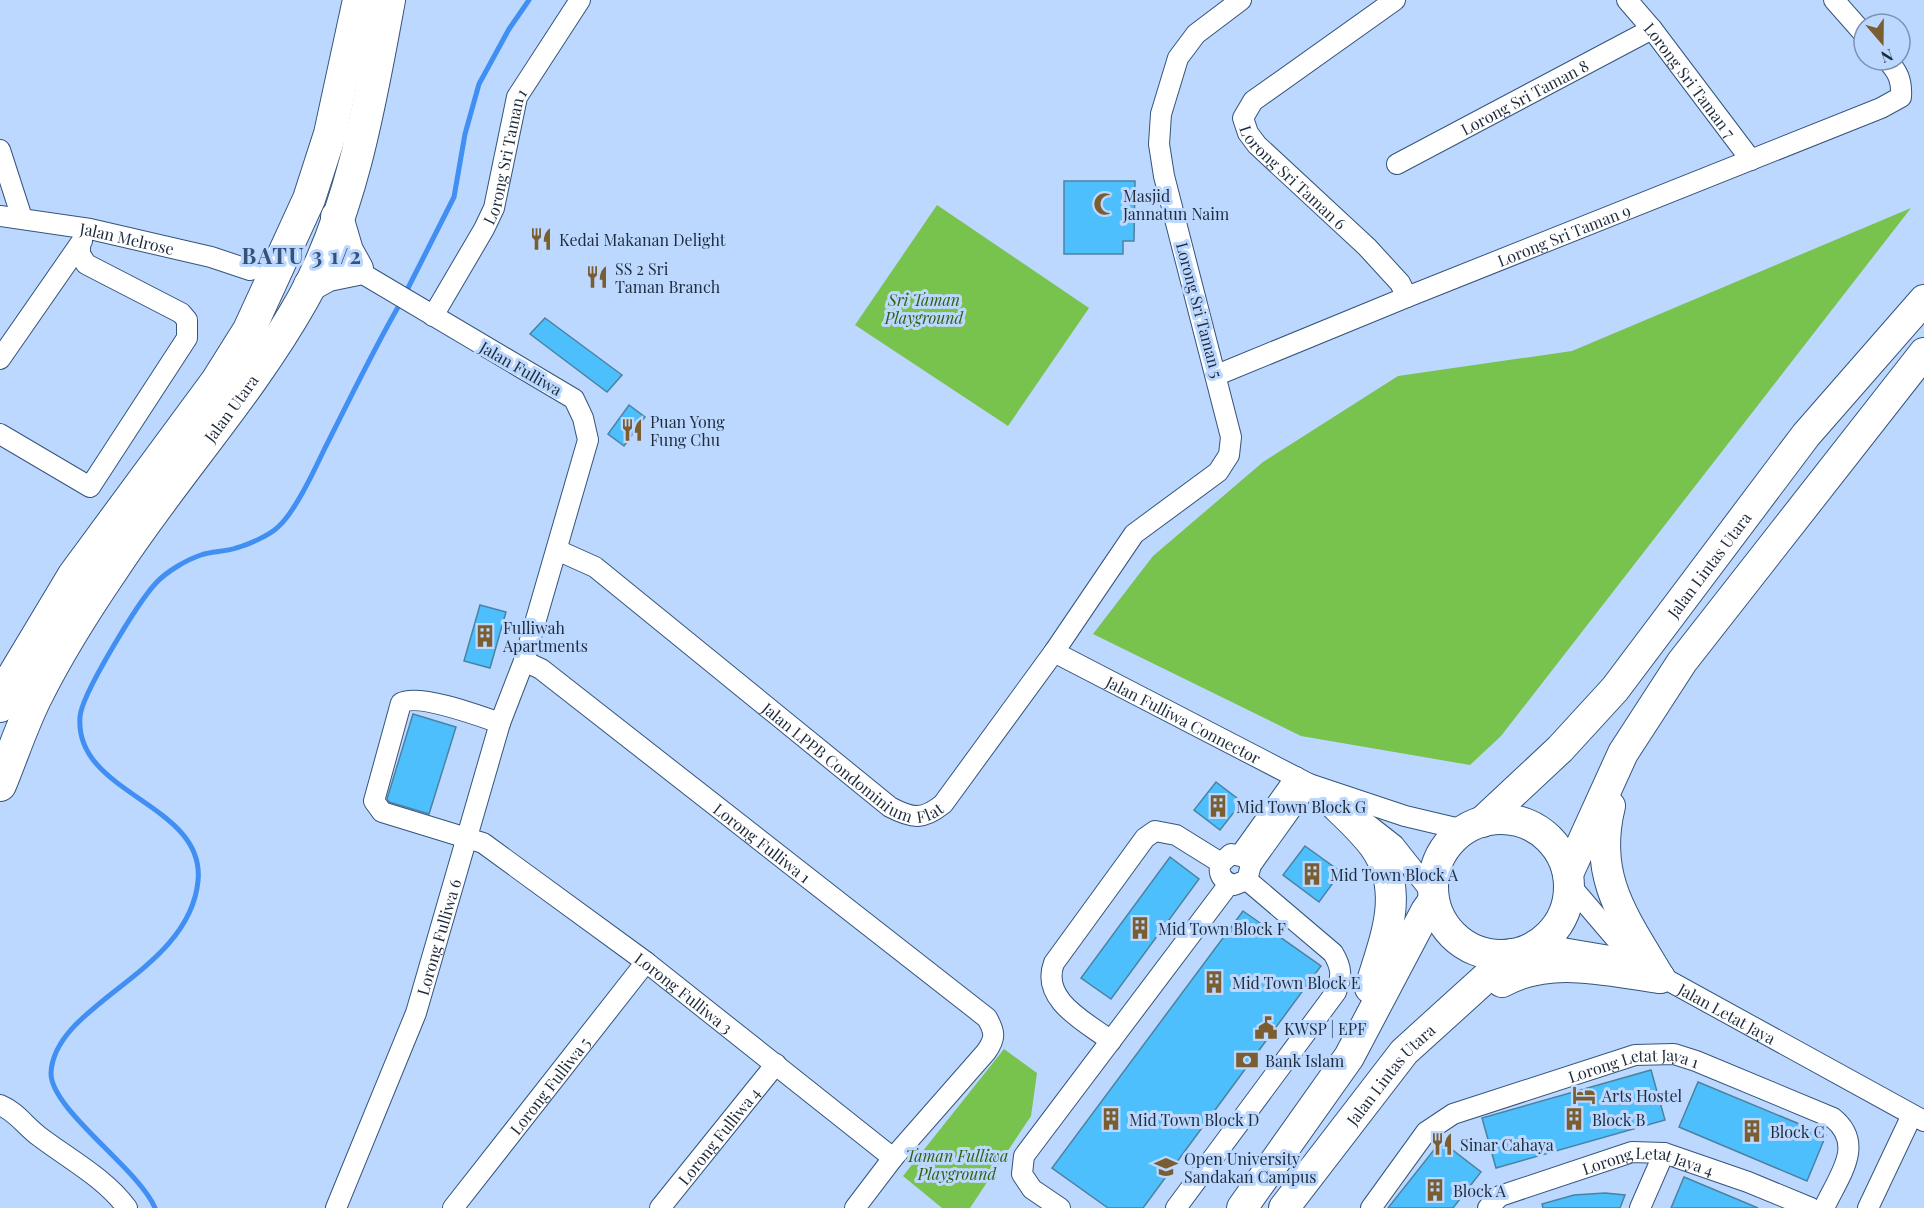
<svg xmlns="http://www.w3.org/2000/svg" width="1924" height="1208" font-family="'Playfair Display',serif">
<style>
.green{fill:#78c24e}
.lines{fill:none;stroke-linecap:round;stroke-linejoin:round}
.stream{stroke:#418ff3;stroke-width:5}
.building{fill:#4dbffd;stroke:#4b82a2;stroke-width:1.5}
.minor-casing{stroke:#35547c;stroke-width:22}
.primary-casing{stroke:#35547c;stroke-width:32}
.trunk-casing{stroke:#35547c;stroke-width:34}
.minor{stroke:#fff;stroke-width:20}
.primary{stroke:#fff;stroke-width:30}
.trunk{stroke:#fff;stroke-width:32}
.labels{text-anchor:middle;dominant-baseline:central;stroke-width:6;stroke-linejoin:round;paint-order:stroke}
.street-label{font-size:16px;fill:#1e2b3d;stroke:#bcd8fe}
.poi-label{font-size:16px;fill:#1e2b3d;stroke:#bcd8fe;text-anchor:start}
.park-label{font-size:16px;font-style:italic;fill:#316011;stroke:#bcd8fe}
.district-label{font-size:22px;font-weight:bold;letter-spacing:1.5px;fill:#34527b;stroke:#bcd8fe}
</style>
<rect width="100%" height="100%" fill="#bcd8fe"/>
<path class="green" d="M937,205L1089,308L1008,426L855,325Z
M1911,208L1501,736L1470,765L1301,736L1093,634L1153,556L1263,462L1398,376L1572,351Z
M1004,1049L1037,1073L1031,1116L970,1208H942L903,1176Z"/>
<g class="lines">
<path class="stream" d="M405,294L454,197L465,134L479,84L509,29L529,0
M155,1208C139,1169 50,1109 51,1073C54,1003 189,973 198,881C206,803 74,795 80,717C81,695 139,601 156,583C166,572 186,560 201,555C212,551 225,552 236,548C248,545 270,535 278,527C295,512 314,471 324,450C349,401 373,350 401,302"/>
</g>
<path class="building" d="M1064,181H1135L1134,241H1123V254H1064Z
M545,318L622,375L607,392L530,334Z
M629,405L645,417L624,446L608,434Z
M480,605L506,612L490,668L464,661Z
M413,714L456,727L429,814L389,802L387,799Z
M1216,782L1242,802L1220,830L1194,810Z
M1305,846L1341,872L1319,902L1283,875Z
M1170,857L1199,879L1111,999L1081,978Z
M1243,911L1321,966L1143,1208H1108L1052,1168Z
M1651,1070L1665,1120L1496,1168L1482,1118Z
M1698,1082L1826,1135L1807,1181L1679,1127Z
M1441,1141L1481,1172L1453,1208H1388Z
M1684,1177L1758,1208H1671Z
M1605,1193L1625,1195L1620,1208H1543L1542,1204L1574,1195Z"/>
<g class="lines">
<g class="minor-casing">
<g id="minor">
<path id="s1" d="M1395,0L1253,101L1243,118L1248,133L1257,145L1367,247L1400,283L1407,297"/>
<path id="s2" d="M1627,0L1652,29L1751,160"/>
<path d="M1834,0L1864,34"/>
<path d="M0,150L22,218"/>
<path id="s3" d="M1397,164L1652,29"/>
<path id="s4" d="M0,216L90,229L211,257L250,270"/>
<path id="s5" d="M433,316L484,229L494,208L517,97L580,0"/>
<path d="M0,359L82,241"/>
<path id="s6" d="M1217,375L1407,297L1881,108L1901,97C1902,80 1898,72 1887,60"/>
<path d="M0,434L90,487L187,338V320L181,313L86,264L80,254V245"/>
<path id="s7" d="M557,550L595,567L890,807C913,819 923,820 943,804L1054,652L1134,534L1218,472L1229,455L1231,437L1164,176L1159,144L1161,114L1178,58L1196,34L1241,0"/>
<path id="s8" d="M1054,652L1309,784L1405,816L1464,830"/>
<path id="s9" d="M524,661L541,669L987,1018C995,1032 996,1038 986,1052L893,1158L855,1208"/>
<path id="s10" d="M500,723C480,716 418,693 401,703L374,801L382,812L483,843L646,962L893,1158"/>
<path d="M1366,823L1394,845L1432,893"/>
<path d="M1241,854L1296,777"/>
<path d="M1251,865L1245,857L1231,854L1221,863C1217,874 1223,882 1234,885L1247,880L1251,865L1309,784"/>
<path d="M1569,884L1634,960"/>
<path d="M1533,947L1545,945L1622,958"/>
<path id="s11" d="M1651,971L1924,1121"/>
<path d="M1111,1041C1086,1022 1040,1000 1054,963L1145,838L1155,831L1176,835L1221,863"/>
<path d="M0,1105C17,1112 25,1126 40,1137C69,1159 105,1178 127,1208"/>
<path id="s12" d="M336,1208L416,1013L500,723L524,661L588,440L583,418L574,399L348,265"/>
<path id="s13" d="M453,1208L646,962"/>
<path id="s14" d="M660,1208L776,1064"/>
<path d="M1060,1208L1032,1189L1022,1174L1024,1156L1229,884"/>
<path d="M1176,1208L1336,992C1342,976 1342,968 1333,953L1247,880"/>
<path id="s15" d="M1371,1208L1426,1132L1453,1114L1635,1055L1674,1054L1696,1061L1833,1118C1866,1145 1838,1177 1824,1208"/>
<path id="s16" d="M1488,1208L1500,1196L1632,1152L1664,1153L1748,1182L1811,1208"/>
<path d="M1640,1208L1664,1153"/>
<path d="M1868,1208L1912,1115"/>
</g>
</g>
<g class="primary-casing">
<g id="primary">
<path d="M1326,796C1342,812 1361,828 1374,846C1407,892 1384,940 1370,988"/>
<path d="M1610,806C1592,878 1625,919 1660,978"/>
<circle cx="1501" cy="887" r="68"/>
<path id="s17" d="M1482,822L1560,749L1615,689L1806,435L1924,300"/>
<path d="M1568,874L1623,753L1682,662L1924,353"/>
<path d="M1502,982C1551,955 1607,971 1660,978"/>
<path d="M1242,1208L1349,1057L1426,911L1433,901"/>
<path id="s18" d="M1284,1208L1404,1052L1512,954"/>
</g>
</g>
<g class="trunk-casing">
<g id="trunk">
<path d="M310,285L328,275L357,269L347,251L337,217"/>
<path d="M0,706L14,675L74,575L217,381L249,330L309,199L330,134L359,0"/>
<path id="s19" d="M0,785C12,756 22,725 36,697C58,653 85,610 113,569C173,477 249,395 303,299C352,211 371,98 389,0"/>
</g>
</g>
<use href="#minor" class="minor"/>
<use href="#primary" class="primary"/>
<use href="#trunk" class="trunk"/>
</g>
<defs>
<g id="mosque-bare" transform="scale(1.8)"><path d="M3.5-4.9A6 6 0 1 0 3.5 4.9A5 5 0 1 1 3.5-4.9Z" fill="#7a5d31" stroke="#bcd8fe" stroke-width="2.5" paint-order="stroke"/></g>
<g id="restaurant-bare" transform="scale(1.8)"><path d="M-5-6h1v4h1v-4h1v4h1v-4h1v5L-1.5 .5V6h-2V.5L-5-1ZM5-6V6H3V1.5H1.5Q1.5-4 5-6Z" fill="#7a5d31" stroke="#bcd8fe" stroke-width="2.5" paint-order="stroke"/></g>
<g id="building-bare" transform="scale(1.8)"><path d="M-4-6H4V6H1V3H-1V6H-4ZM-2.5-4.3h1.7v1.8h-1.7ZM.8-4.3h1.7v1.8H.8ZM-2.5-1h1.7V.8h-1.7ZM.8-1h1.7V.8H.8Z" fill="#7a5d31" stroke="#bcd8fe" stroke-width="2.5" paint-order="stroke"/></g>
<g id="civic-bare" transform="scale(1.8)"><path d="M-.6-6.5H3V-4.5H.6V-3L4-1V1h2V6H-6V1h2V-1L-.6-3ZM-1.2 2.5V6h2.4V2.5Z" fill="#7a5d31" stroke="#bcd8fe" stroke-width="2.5" paint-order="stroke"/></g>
<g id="bank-bare" transform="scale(1.8)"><path d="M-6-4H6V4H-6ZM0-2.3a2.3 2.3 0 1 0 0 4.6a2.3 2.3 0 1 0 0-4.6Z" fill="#7a5d31" stroke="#bcd8fe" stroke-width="2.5" paint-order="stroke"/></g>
<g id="hotel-bare" transform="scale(1.8)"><path d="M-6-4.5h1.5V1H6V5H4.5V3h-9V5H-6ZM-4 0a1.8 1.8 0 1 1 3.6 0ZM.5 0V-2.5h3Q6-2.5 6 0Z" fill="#7a5d31" stroke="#bcd8fe" stroke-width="2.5" paint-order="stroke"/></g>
<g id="university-bare" transform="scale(1.8)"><path d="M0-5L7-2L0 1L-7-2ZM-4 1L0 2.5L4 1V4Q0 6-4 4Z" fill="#7a5d31" stroke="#bcd8fe" stroke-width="2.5" paint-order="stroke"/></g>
</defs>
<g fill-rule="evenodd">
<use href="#mosque-bare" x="1105" y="204"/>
<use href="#restaurant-bare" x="541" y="239"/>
<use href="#restaurant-bare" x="597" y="277"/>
<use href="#restaurant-bare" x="632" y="430"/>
<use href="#building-bare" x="485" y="636"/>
<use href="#building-bare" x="1218" y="806"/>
<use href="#building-bare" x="1312" y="874"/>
<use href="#building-bare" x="1140" y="928"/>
<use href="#building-bare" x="1214" y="982"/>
<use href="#civic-bare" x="1266" y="1028"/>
<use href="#bank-bare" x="1247" y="1060"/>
<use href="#hotel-bare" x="1584" y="1095"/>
<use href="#building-bare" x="1111" y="1119"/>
<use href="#building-bare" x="1574" y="1119"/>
<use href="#building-bare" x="1752" y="1131"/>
<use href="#restaurant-bare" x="1442" y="1144"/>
<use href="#university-bare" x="1166" y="1167"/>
<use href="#building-bare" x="1435" y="1190"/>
</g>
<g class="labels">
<g class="street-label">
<text stroke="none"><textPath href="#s2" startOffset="102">Lorong Sri Taman 7</textPath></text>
<text stroke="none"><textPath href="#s3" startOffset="144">Lorong Sri Taman 8</textPath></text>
<text stroke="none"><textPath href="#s5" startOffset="177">Lorong Sri Taman 1</textPath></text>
<text stroke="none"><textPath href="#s1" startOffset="273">Lorong Sri Taman 6</textPath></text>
<text stroke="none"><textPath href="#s6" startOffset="374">Lorong Sri Taman 9</textPath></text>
<text stroke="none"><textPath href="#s4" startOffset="129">Jalan Melrose</textPath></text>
<text transform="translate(1200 310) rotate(75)">Lorong Sri Taman 5</text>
<text transform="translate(521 368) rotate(30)">Jalan Fulliwa</text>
<text stroke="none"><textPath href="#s19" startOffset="444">Jalan Utara</textPath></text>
<text stroke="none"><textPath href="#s17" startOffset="344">Jalan Lintas Utara</textPath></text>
<text stroke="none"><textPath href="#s8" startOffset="146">Jalan Fulliwa Connector</textPath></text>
<text stroke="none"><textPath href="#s7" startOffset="369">Jalan LPPB Condominium Flat</textPath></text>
<text stroke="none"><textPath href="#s9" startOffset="300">Lorong Fulliwa 1</textPath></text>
<text stroke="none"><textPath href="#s12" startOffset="290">Lorong Fulliwa 6</textPath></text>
<text stroke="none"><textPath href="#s10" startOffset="574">Lorong Fulliwa 3</textPath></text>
<text stroke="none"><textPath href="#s11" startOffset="87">Jalan Letat Jaya</textPath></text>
<text stroke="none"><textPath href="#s15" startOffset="315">Lorong Letat Jaya 1</textPath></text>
<text stroke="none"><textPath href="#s18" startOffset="171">Jalan Lintas Utara</textPath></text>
<text stroke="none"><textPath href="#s13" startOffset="156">Lorong Fulliwa 5</textPath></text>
<text stroke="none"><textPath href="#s14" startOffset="93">Lorong Fulliwa 4</textPath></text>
<text stroke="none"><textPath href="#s16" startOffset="172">Lorong Letat Jaya 4</textPath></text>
</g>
<g class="poi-label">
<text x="1123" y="195">Masjid<tspan x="1123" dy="18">Jannatun Naim</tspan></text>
<text x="559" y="239">Kedai Makanan Delight</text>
<text x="615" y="268">SS 2 Sri<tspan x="615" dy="18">Taman Branch</tspan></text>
<text x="650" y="421">Puan Yong<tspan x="650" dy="18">Fung Chu</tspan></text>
<text x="503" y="627">Fulliwah<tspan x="503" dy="18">Apartments</tspan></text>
<text x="1236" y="806">Mid Town Block G</text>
<text x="1330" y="874">Mid Town Block A</text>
<text x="1158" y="928">Mid Town Block F</text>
<text x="1232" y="982">Mid Town Block E</text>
<text x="1284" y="1028">KWSP | EPF</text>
<text x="1265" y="1060">Bank Islam</text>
<text x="1602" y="1095">Arts Hostel</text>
<text x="1129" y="1119">Mid Town Block D</text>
<text x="1592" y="1119">Block B</text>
<text x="1770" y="1131">Block C</text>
<text x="1460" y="1144">Sinar Cahaya</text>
<text x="1184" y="1158">Open University<tspan x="1184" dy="18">Sandakan Campus</tspan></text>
<text x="1453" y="1190">Block A</text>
</g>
<g class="park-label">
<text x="924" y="299">Sri Taman<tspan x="924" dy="18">Playground</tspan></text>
<text x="957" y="1155">Taman Fulliwa<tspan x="957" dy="18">Playground</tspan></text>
</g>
<g class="district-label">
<text x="302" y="255">BATU 3 1/2</text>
</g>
</g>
<g transform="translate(1882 42) rotate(160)"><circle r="28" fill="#bcd8fe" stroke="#7d93b1" stroke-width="1.5"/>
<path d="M0-4.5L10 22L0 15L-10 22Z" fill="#7a5d31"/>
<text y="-9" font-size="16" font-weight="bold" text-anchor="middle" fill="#1e2b3d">N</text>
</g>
</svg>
